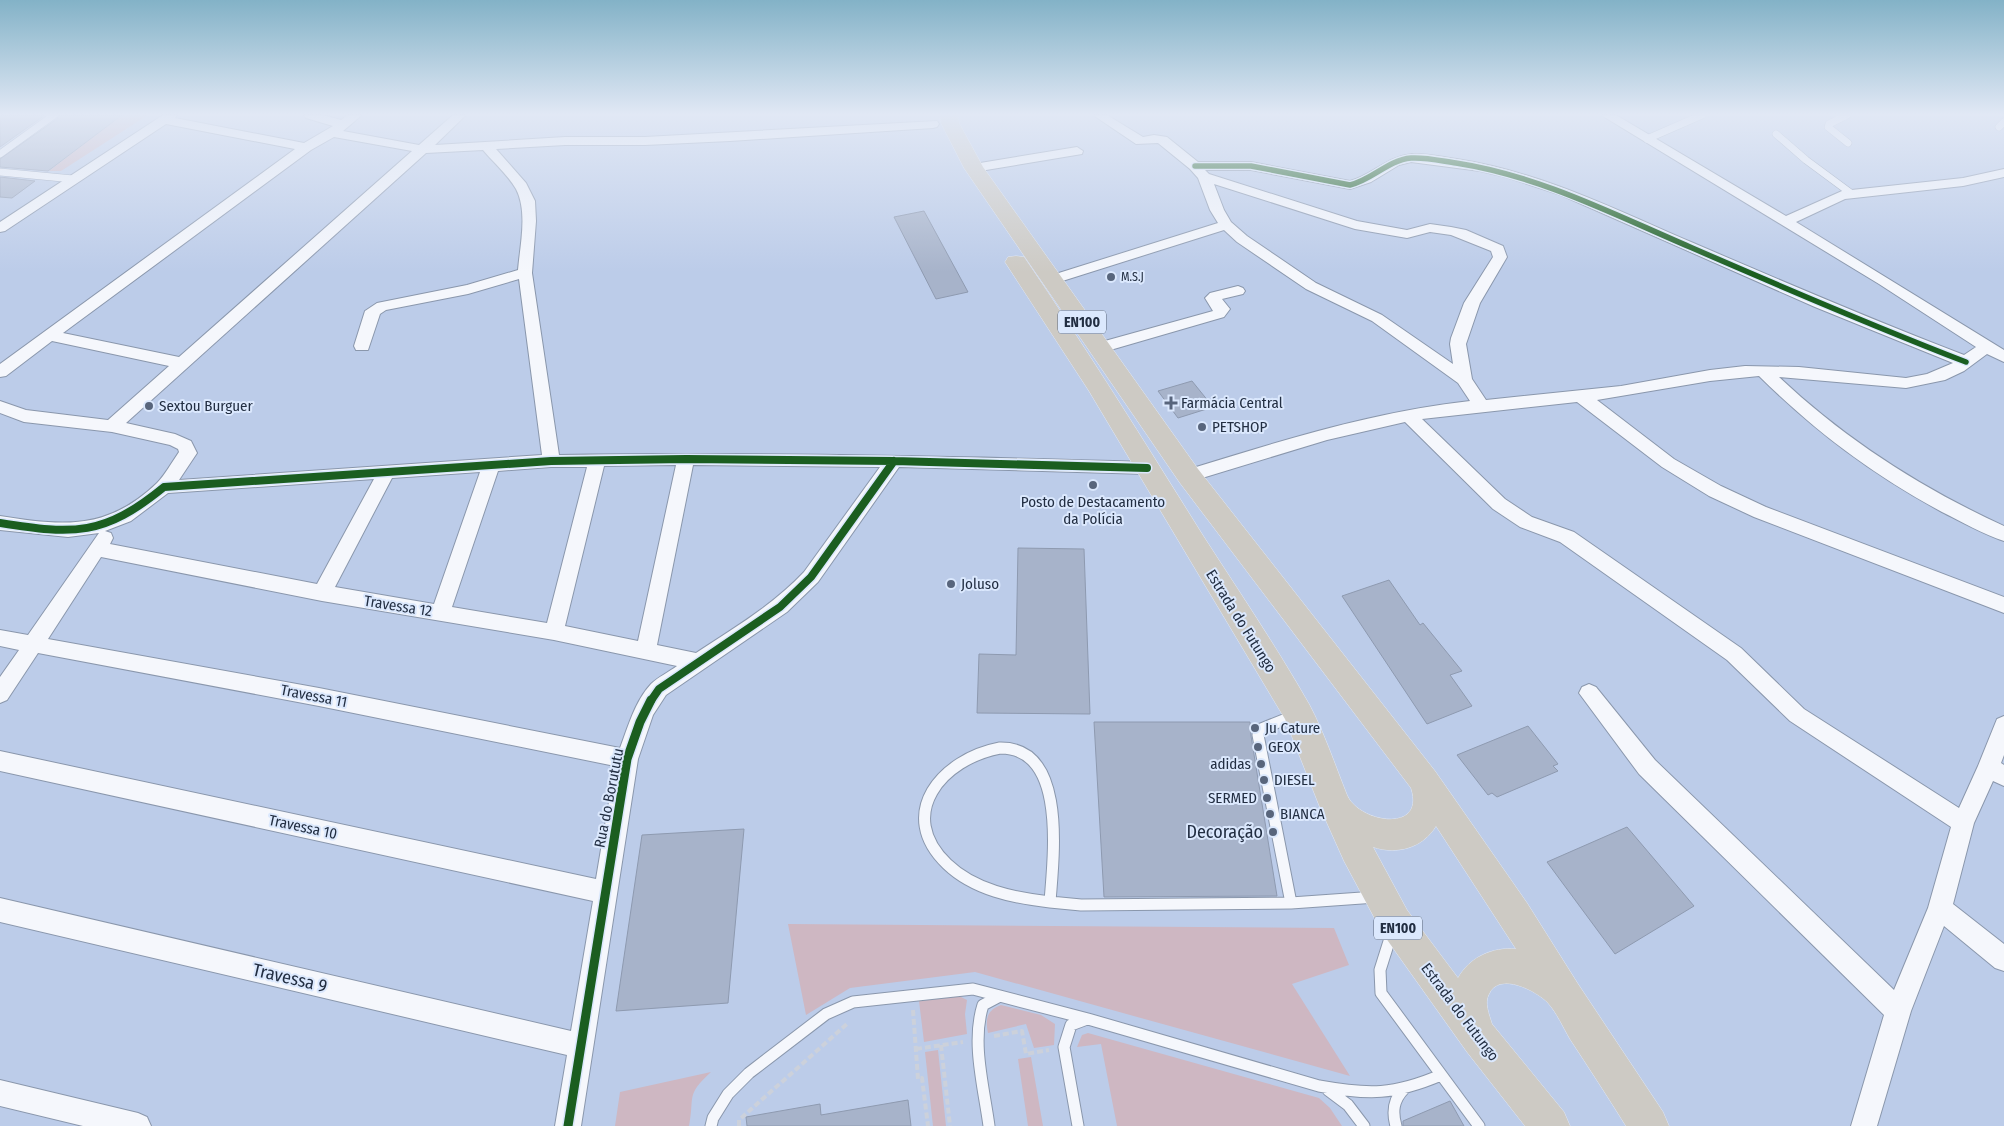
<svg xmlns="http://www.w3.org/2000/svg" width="2004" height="1126" font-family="'Fira Sans Condensed',sans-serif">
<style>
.green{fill:#ceb7c2}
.building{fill:#a7b3ca;stroke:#8e9ab0}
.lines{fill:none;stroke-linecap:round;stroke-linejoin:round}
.lane-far1-casing{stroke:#8a97ac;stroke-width:8}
.lane-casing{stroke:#8a97ac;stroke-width:13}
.street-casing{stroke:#8a97ac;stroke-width:2}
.highway-casing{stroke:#e1e8f5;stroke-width:1}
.path{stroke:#ccd1db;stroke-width:4;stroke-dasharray:6 3;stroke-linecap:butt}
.lane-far1{stroke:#f5f7fc;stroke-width:7}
.lane{stroke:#f5f7fc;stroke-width:11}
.street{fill:#f5f7fc;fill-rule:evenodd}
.highway{fill:#cdcac4;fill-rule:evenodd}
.cycleway-far2-casing{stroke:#dbe8fd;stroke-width:8}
.cycleway-far1-casing{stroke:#dbe8fd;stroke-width:11}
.cycleway-casing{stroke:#dbe8fd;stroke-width:12}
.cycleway-far2{stroke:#1b5e20;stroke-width:5.5}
.cycleway-far1{stroke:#1b5e20;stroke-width:8}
.cycleway{stroke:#1b5e20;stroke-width:9}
.poi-dot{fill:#58657c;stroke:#dbe8fd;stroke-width:2}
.labels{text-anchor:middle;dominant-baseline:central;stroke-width:4;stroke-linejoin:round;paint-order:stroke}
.far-poi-label{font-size:12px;fill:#222e42;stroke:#dbe8fd;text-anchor:start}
.shield{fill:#dbe8fd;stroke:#5a667a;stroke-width:1}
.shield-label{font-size:14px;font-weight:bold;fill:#222e42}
.poi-label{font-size:15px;fill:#222e42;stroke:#dbe8fd;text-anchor:start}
.street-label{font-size:15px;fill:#222e42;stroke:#dbe8fd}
.near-poi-label{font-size:18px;fill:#222e42;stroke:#dbe8fd;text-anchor:end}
.near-street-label{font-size:18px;fill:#222e42;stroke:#dbe8fd}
</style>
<rect width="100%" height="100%" fill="#bccce9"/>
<path class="green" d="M122,115H148L61,171H49Z
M788,924L1334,928L1349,965L1292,984L1350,1076L975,972L850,988L806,1015Z
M959,996L967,1000L965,1014L967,1034L924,1042L919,1001Z
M1001,1005L1041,1015L1055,1024L1054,1045L1034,1048L1026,1024L988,1033C985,1019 987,1010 1001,1005Z
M1088,1033L1319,1098L1330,1108L1342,1126H1117L1101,1044L1077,1047L1082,1035Z
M938,1050L946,1126H933L925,1052Z
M1031,1057L1043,1126H1028L1018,1059Z
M711,1072C685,1096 695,1096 689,1126H615L620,1092Z"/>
<path class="building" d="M0,115H45L0,147Z
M59,115H122L48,171L0,167V159L57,119Z
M0,177L35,181L12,198L0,197Z
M924,211L968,292L936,299L894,217Z
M1192,381L1213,407L1178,418L1158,391Z
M1018,548L1084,549L1090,714L977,713L979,654L1016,655Z
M1389,580L1420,625L1423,623L1462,671L1450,675L1472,706L1427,724L1342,596Z
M1094,722H1250L1251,736L1277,896L1104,897Z
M1528,726L1558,764L1553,766L1558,771L1497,797L1492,793L1488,795L1457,755Z
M1627,827L1694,906L1615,954L1547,862Z
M744,829L728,1003L616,1011L642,835Z
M908,1100L911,1126H747L746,1117L820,1104L821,1115Z
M1450,1101L1464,1126H1403V1121Z"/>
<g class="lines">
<g class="lane-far1-casing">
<path id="lane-far1" d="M1847,115L1829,124L1828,127L1848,143
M1999,127L2004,122
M1776,134L1806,160L1852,194
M1647,139L1702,115
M0,154L54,115
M0,172L73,179"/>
</g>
<g class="lane-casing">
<path id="lane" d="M1000,748C1068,747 1053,859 1050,902C1014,898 974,890 947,864C895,814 942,759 1000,748Z
M1050,902L1081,905L1291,903L1376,897
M1291,903L1258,735L1261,729L1296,715
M1392,932L1380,970L1381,993L1479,1126
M1328,1090L1348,1105L1364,1126
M711,1126L713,1118L728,1094L749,1073L826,1014L853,1002L973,989L1088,1019L1319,1086C1369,1095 1394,1095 1441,1075
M989,1126C984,1088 971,1042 983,1005L1000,996
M1078,1126L1064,1047L1071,1025L1087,1019
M1396,1126C1392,1112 1393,1100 1404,1089"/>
</g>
<g class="street-casing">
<path id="street" d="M163,115H177L175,118L304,143L333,126L306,118L304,115H323L341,120L348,115H362L343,131L419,145L453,115H466L435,145L565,137H645L937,121L939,124L937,127L933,128L730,141L645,145H565L496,149L526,183L535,201L536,221L532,273L559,455C755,452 951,456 1147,462L1153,464L1156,468L1153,472L1147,474L899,467L818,582L787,612L666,695L653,715L638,759L581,1126H555L567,1055L0,922V898L571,1031L593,901L0,771V751L596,879L615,766L319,706L38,653L7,700L0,703V677L19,650L0,646V630L28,635L99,533L68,537L0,530V516C63,526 107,531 157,483C165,475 172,462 179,452L178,449L170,445L112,432L24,422L0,413V401L26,410L108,420L169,366L52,341L6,376L0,377V364L295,149L166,124L5,231L0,232V222ZM334,137L412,151L179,357L63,333L311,150ZM483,150C493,162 508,175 516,189C528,212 520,245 518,270L467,285L377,303L365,311L354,346L356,350H368L380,314L386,310L468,294L519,279L542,455L179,480L197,453L191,441L175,434L126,423L426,153ZM676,465L638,641L565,626L604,466ZM693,465L880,467L804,572C773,605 734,628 696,653L657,645ZM551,467H587L547,623L452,607L498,471ZM480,472L434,604L335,587L392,478ZM374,479L317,584L110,544L113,538L111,533L105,531L131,521L168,493ZM101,557L322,601L554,640L677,666C669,672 658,677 651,684C635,701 628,727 620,748L319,688L48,639Z
M1093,115H1107L1143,137L1154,135L1167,137L1198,162H1251L1350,181C1373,175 1387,156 1412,154C1426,153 1442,157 1457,159C1541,172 1614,209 1691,242C1782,281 1872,320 1964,355L1976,347L1879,284L1601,115H1616L1786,216L1842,191L1963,178L2004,169V177L1963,186L1845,199L1796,222L2004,350V362L1987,354L1964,371L1945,380L1906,388L1779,377C1846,440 1921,488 2004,526V541C1983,534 1962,522 1942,512C1872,474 1816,432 1759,376L1710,381L1597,400L1674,459L1721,486L1766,507L2004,597V613L1754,517L1709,496L1662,467L1577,402L1422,419L1505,499L1532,517L1574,532L1741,648L1804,709L1959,808L1978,766L1997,719L2004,716V755L2001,763L2004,765V786L1993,781L1974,823L1953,904L2004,944V971L1995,968L1944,926L1911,1011L1877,1126H1851L1884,1015L1639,774L1579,693L1582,687L1589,684L1596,687L1655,760L1894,990L1928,908L1951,827L1790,721L1727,660L1560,542L1520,527L1493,509L1405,422L1327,440L1189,482L1183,481L1180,476L1183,471C1277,442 1371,412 1470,401L1458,383L1372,321L1306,289L1237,242L1224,230L1056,283H1046L1044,280L1046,277L1218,223L1210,210L1198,178L1190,169L1158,143L1136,144ZM1411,162L1480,171L1506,177L1561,195L1815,307L1953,363L1927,374L1906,378L1799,367L1745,366L1710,370L1621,386L1486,400L1472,379L1466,344L1480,303L1507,257L1503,246L1466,230L1451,227L1430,224L1407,230L1357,221L1209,174L1205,170H1251L1350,189L1371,182L1399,165ZM1214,184L1355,229L1407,238L1430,232L1451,235L1491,251L1493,257L1464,303L1451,338L1450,344L1453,364L1382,315L1316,283L1247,236L1231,222L1224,210Z
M1077,147L1083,151L1082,154L974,172L967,168L974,164Z
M1238,286L1243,288L1245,291L1243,294L1222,299L1230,309L1224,317L1100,353L1094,352L1092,348L1094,344L1213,311L1205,298L1210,293Z
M0,1080L138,1113L147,1117L151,1126H83L0,1106Z"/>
</g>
<g class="highway-casing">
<path id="highway" d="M940,115H958L959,123L983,167L1198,469L1435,771L1527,903L1578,984L1663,1112L1669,1126H1626C1608,1097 1589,1068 1570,1039C1563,1027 1557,1013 1548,1003C1537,991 1499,971 1489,994C1484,1003 1489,1014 1492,1024L1564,1112L1570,1126H1525L1467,1052L1383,934L1344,861L1319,805L1285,719L1089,391L1005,262L1008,257L1016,256L1024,257C1086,348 1144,441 1202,534C1238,590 1276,646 1309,704C1324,732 1335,765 1347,795C1359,823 1426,834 1411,788L1180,483L964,168L941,123ZM1436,826L1516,949C1492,947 1470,957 1458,978L1407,910L1373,847C1397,855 1423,848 1436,826Z"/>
</g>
<path class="path" d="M913,1010L918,1079L922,1078L928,1126
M994,1036L1022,1031L1026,1054L1049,1050
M941,1045L950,1126
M916,1049L963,1042
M739,1126V1120L847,1024"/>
<use href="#lane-far1" class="lane-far1"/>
<use href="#lane" class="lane"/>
<use href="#street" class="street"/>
<use href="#highway" class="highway"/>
<g class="cycleway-far2-casing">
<path id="cycleway-far2" d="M1195,166H1251L1350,185C1372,180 1388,160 1411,158C1426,157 1442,161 1456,163C1540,176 1613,214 1690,247C1782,287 1873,326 1966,362"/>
</g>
<g class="cycleway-far1-casing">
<path id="cycleway-far1" d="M0,523C74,535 104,536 164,487L551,461L686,459L894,461L1147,468
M650,702L659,689L780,607L811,577L894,461"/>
</g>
<g class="cycleway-casing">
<path id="cycleway" d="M568,1126L627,759L640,722L651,700"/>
</g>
<use href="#cycleway-far2" class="cycleway-far2"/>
<use href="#cycleway-far1" class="cycleway-far1"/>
<use href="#cycleway" class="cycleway"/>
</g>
<linearGradient id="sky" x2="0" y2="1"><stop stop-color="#83b2c7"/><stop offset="0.42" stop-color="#e1e8f5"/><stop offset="1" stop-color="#e1e8f5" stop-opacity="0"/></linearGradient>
<rect width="2004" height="272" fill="url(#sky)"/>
<g class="poi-dot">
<circle cx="1111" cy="277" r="5"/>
<path d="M1168.5 395.5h5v5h5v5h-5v5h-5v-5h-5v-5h5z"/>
<circle cx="149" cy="406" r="5"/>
<circle cx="1202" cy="427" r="5"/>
<circle cx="1093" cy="485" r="5"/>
<circle cx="951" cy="584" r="5"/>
<circle cx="1255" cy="728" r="5"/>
<circle cx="1258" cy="747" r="5"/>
<circle cx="1261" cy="764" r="5"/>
<circle cx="1264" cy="780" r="5"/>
<circle cx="1267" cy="798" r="5"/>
<circle cx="1270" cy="814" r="5"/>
<circle cx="1273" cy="832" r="5"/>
</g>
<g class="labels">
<g class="far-poi-label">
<text x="1121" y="277">M.S.J</text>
</g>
<g class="shield">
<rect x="1058" y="310.5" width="48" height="23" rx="4"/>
<rect x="1374" y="916.5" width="48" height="23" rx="4"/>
</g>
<g class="shield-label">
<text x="1082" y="322">EN100</text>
<text x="1398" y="928">EN100</text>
</g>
<g class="poi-label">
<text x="1181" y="403">Farmácia Central</text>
<text x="159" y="406">Sextou Burguer</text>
<text x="1212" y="427">PETSHOP</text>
<text x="1093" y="502" text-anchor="middle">Posto de Destacamento<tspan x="1093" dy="17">da Polícia</tspan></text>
<text x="961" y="584">Joluso</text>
<text x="1265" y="728">Ju Cature</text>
<text x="1268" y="747">GEOX</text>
<text x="1251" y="764" text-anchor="end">adidas</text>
<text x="1274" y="780">DIESEL</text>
<text x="1257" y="798" text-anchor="end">SERMED</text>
<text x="1280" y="814">BIANCA</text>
</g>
<g class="street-label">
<text transform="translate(398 606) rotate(9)">Travessa 12</text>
<text transform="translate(1241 621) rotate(58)">Estrada do Futungo</text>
<text transform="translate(314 696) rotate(11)">Travessa 11</text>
<text transform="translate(609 798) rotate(-79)">Rua do Borututu</text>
<text transform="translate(303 827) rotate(12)">Travessa 10</text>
<text transform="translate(1460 1012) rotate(53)">Estrada do Futungo</text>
</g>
<g class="near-poi-label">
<text x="1263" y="832">Decoração</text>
</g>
<g class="near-street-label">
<text transform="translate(290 978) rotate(13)">Travessa 9</text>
</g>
</g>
</svg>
